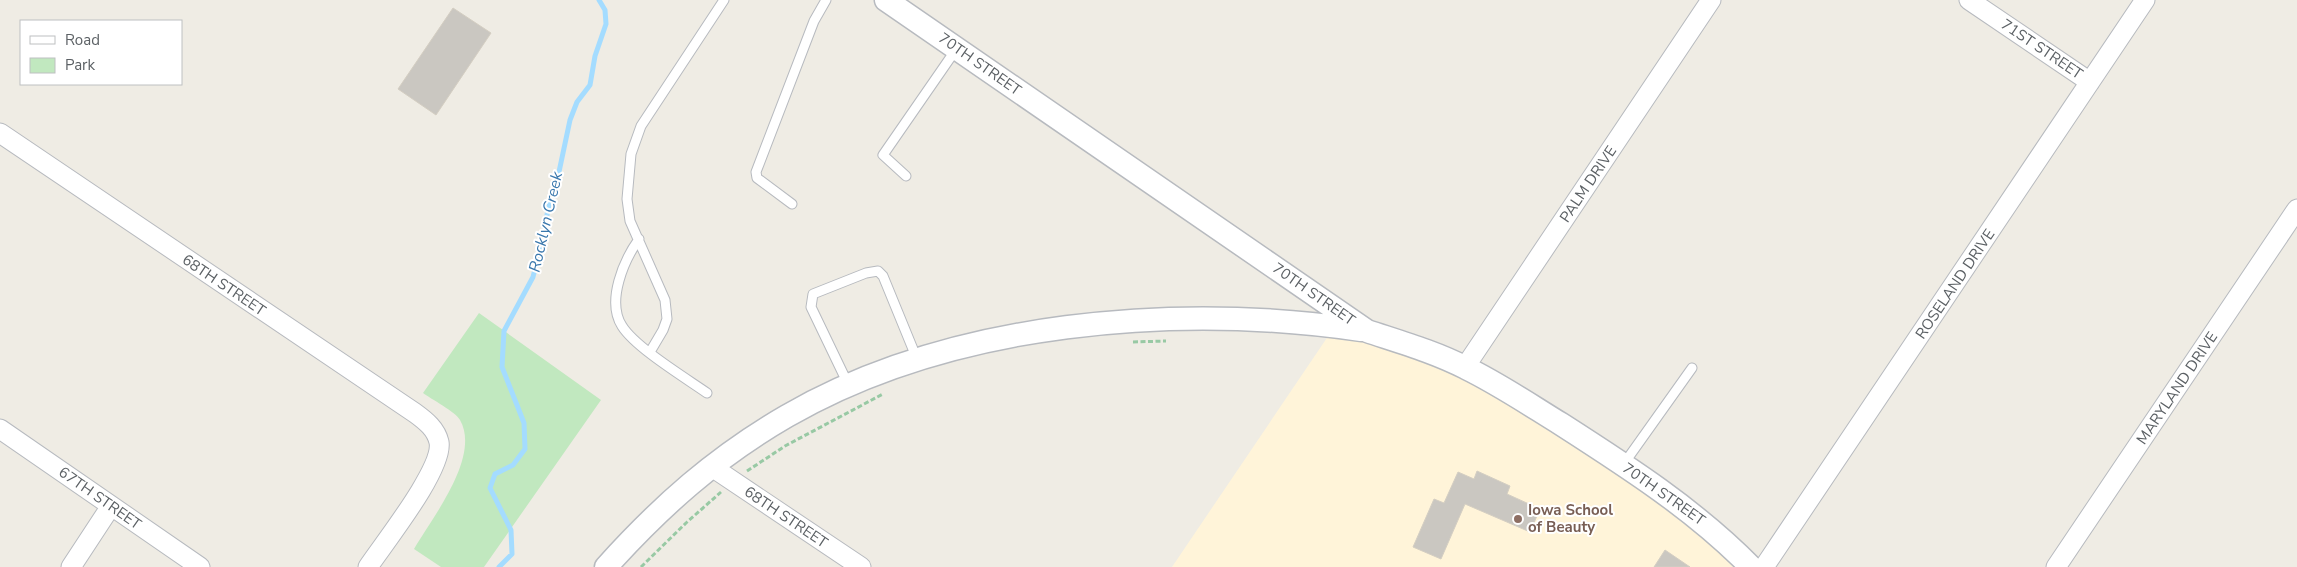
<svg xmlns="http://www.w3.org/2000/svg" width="2297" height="567" font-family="'Nunito Sans',sans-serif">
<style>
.commercial{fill:#fff4d9}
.green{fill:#c1e8bf}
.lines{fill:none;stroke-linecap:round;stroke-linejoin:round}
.stream{stroke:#a4dcff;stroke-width:5}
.building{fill:#cac7c1;stroke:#d4cec2}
.service-casing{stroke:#b7babf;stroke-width:11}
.minor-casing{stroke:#b7babf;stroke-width:21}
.tertiary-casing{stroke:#b7babf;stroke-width:25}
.path{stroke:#98c9a4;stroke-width:3;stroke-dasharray:5 2.5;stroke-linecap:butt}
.service{stroke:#fff;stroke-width:9}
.minor{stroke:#fff;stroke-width:19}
.tertiary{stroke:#fff;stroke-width:22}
.education-dot{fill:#8d6e63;stroke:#fff;stroke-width:2}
.labels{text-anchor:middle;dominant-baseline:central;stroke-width:4;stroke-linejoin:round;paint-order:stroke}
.street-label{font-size:15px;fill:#5c6165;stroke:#fff}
.education-label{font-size:15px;font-weight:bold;fill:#785e54;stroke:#fff;text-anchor:start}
.water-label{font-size:16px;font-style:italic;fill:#3a78ad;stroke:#fff}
</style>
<rect width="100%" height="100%" fill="#efece4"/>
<path class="commercial" d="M1335,326L1465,367L1751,567H1172Z"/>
<path class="green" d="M479,313L601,400L484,567H441L414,549C432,518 481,457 460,420C456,412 431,399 423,393Z"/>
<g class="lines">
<path class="stream" d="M499,567L512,554L511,530L490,488L495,474L513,465L525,449L524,423L502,367L504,331L533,277L543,237L549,204L556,186L570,120L577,102L590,85L595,56L606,24L605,10L599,0"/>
</g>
<path class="building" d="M453,8L491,33L436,115L398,89Z
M1477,471L1510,486L1507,494L1540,509L1530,532L1465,504L1441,559L1413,547L1434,499L1444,503L1458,472L1474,479Z
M1665,550L1690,567H1654Z"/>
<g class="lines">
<g class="service-casing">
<path id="service" d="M906,176L883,155L957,48
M792,204L757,178L756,172L814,21L826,0
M639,239C624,260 606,301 622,326C635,347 684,377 707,393
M650,352L663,330L667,319L665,300L630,221L627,199L631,154L641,126L724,0
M848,384L811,307L813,294L866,273L878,271L883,276L917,359
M1623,465L1692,368"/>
</g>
<g class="minor-casing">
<path id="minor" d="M1969,0L2090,82
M0,133L415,413C426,421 436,429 439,442C444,468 384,543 368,567
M1465,367L1711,0
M0,429L200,567
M712,467L861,567
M71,567L111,506
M1764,567L2145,0
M2056,567L2297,209"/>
</g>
<g class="tertiary-casing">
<path id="tertiary" d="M886,0L1367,331C1400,342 1435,352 1466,368C1499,384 1530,405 1561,424C1628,467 1695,510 1751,567
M606,567C661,506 716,457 787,416C952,321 1176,303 1361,330"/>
</g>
<path class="path" d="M1133,342L1166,341
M747,471L785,446L883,394
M641,567L686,523L721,492"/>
<use href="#service" class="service"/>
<use href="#minor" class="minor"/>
<use href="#tertiary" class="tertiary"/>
</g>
<circle class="education-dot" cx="1518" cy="519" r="5"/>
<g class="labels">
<g class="street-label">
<text transform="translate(2042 49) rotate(34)">71ST STREET</text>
<text transform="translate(980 64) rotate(35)">70TH STREET</text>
<text transform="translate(1588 184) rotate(-56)">PALM DRIVE</text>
<text transform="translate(1955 284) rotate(-56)">ROSELAND DRIVE</text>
<text transform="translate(224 285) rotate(34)">68TH STREET</text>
<text transform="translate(1314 294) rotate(35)">70TH STREET</text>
<text transform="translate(2177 388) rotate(-56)">MARYLAND DRIVE</text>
<text transform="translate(1664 494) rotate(35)">70TH STREET</text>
<text transform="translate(100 498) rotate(35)">67TH STREET</text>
<text transform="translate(786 517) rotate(34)">68TH STREET</text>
</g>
<g class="education-label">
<text x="1528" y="510">Iowa School<tspan x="1528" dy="17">of Beauty</tspan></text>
</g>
<g class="water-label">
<text transform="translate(546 222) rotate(-77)">Rocklyn Creek</text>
</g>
</g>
<rect x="20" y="20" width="162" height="65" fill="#ffffff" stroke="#bec0c1"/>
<rect x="30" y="36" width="25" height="8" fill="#ffffff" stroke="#bec0c1"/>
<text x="65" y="45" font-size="15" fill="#5c6165">Road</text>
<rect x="30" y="58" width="25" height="15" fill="#c1e8bf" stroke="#bec0c1"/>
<text x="65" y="70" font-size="15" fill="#5c6165">Park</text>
</svg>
